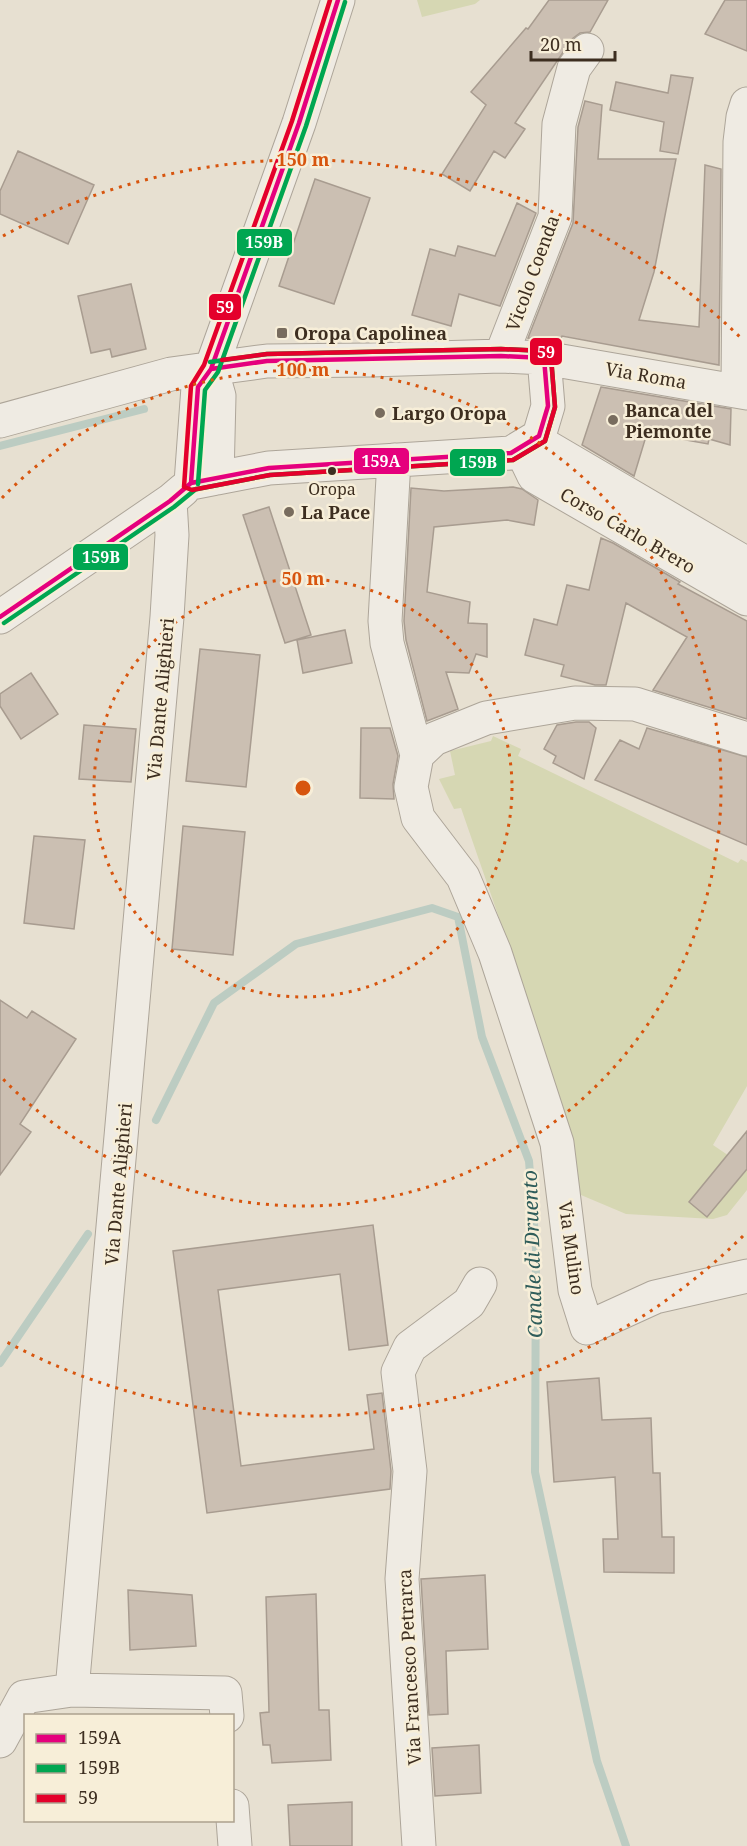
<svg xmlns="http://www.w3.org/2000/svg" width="747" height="1846" font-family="'Noto Serif',serif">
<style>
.green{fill:#d6d7b3}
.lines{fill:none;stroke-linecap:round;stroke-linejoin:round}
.stream{stroke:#bcccc2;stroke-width:8}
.building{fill:#cbbfb2;stroke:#a89c90;stroke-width:1.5}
.street-casing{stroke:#ada599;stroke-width:35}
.street{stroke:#efebe3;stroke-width:33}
.bus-1-casing{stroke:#f7eed8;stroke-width:9}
.bus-2-casing{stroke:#f7eed8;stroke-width:9}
.bus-3-casing{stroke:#f7eed8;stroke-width:9}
.bus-1{stroke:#e5007d;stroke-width:4.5}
.bus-2{stroke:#00a651;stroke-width:4.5}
.bus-3{stroke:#e4002b;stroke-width:4.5}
.ring{fill:none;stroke:#d7550e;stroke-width:3;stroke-dasharray:3 6}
.poi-dot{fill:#786c5e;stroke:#f7eed8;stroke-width:2}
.bus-dot{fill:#3d2e20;stroke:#f7eed8;stroke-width:2}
.labels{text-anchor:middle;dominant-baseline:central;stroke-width:5;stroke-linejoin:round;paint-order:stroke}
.bus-label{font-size:16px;fill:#3d2e20;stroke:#f7eed8}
.street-label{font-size:18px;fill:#3d2e20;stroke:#f7eed8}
.poi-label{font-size:18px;font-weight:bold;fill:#3d2e20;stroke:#f7eed8;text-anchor:start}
.water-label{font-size:20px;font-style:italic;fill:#2f5d5a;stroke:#f7eed8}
.centre{fill:#d7550e;stroke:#f7eed8;stroke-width:3}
.ring-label{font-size:18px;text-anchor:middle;font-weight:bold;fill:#d7550e;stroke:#f7eed8;stroke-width:5;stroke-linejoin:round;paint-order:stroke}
.line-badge{stroke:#f7eed8;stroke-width:2}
.badge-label{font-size:16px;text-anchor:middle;font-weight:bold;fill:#fff}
</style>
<rect width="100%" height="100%" fill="#e7e0d1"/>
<path class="green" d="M417,0H480L475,4L422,17Z
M493,736L521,749L518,756L738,863L741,859L747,862V1086L713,1145L747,1168V1190L727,1215L713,1219L626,1214L581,1195L570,1182L537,1045L542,1042L461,808L454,809L439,779L455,775L450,751L491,741Z"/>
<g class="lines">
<path class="stream" d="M0,446L144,409
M156,1120L214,1003L296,944L432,908L458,917L482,1037L529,1161L536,1249L535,1472L597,1761L626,1846
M0,1363L88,1234"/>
</g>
<path class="building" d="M549,0H608L590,32L580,33L572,39L515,123L525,129L505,158L494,151L470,191L442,174L486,105L471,92L526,28L528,29Z
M725,0H747V51L705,34Z
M671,75L693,78L678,154L660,151L664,122L610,110L616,82L668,93Z
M585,101L602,105L598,159H676L654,272L639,320L699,327L705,165L721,169L719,365L562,336L560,341L528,338L573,223L578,127Z
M18,151L94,185L68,244L0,214V191Z
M315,179L370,198L334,304L279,286Z
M517,203L536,213L500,306L459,294L451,326L412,315L430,249L455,256L458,246L495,256Z
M131,284L146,349L112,357L110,349L91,353L78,296Z
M601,387L731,409L730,445L709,439L708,444L647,433L634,476L582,445Z
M513,487L522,489L538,500L534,525L507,520L434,527L427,592L470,602L468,623L487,624V657L476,654L469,673L446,672L458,709L427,721L406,640L404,621L411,488L444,491Z
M269,507L311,635L285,643L243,515Z
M601,538L613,543L680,582L678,584L747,621V719L653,690L687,637L626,603L606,685H595L561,676L564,665L525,655L534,619L557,625L567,585L589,590Z
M345,630L352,663L303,673L297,640Z
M200,649L260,655L246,787L186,781Z
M31,673L58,714L21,739L0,706V694Z
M576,722H589L596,728L584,779L553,763L556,756L544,749L557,725Z
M84,725L136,729L131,782L79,779Z
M361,728H390L398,756L393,784L394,799L360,798Z
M647,728L747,757V845L595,780L620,740L639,749Z
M183,826L245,832L233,955L172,949Z
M34,836L85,840L74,929L24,923Z
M0,1000L27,1018L32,1011L76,1039L20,1124L31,1132L0,1175Z
M747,1131V1169L707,1217L689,1202Z
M373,1225L388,1345L349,1350L340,1274L218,1290L241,1466L374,1449L367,1395L382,1393L391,1471L390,1489L207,1513L173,1251Z
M599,1378L602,1420L651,1418L653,1473H660L662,1537H674V1573L604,1572L603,1539H618L615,1477L554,1482L547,1382Z
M485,1575L488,1649L446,1651L448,1714L429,1715L421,1579Z
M128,1590L192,1595L196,1646L130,1650Z
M316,1594L319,1710H329L331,1760L272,1763L270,1745H263L260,1713L269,1712L266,1597Z
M479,1745L481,1793L435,1796L432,1748Z
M352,1802V1846H290L288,1805Z"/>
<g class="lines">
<g class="street-casing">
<path id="street" d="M501,356L555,217L559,124L574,68L587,50
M215,382L219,396L217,478
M738,391L740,142L743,117L747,104
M0,421L171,374L267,361L371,360L501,356L544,358L747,393
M539,436L544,445L747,564
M521,449L534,476L747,599
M394,460L385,621L387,643L417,755
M191,483L198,387L211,369L299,123L338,0
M191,483L269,468L511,453L539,436L548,406L544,358
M0,617L170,501L183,490
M747,739L635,704L575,703L486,718L434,739L417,755L411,787L418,818L463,877L495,953L557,1143L575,1290L587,1328L655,1297L747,1276
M72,1690L167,617L172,535L170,501
M0,1741L24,1697L72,1690L225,1693L227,1716
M232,1806L235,1846
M419,1846L402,1579L410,1471L398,1372L410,1347L469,1303L480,1284"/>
</g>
<use href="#street" class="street"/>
<g class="bus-1-casing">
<path id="bus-1" d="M191,483L269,468L511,453L539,436L548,406L544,358L501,356L267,361L211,369
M191,483L198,387L211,369L299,123L338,0
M0,617L170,501L191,483"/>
</g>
<g class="bus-2-casing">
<path id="bus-2" d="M198,484L205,390L218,372L306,126L345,2
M192,490L270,475L513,460L545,441L555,407L551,357L545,351L501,349L267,354L210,362
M4,623L174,507L196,489"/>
</g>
<g class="bus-3-casing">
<path id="bus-3" d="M222,360L267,354L501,349L545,351L551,357L555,407L545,441L513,460L270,475L192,490L184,487L191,386L204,365L292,121L330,0"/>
</g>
<use href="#bus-1" class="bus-1"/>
<use href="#bus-2" class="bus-2"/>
<use href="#bus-3" class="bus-3"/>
</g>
<g class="ring">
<circle cx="303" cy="788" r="209"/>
<path d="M2 498A418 418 0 1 1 2 1078"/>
<path d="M743 1236A628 628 0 0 1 3 1340M3 236A628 628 0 0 1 743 340"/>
</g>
<g class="poi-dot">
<rect x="276" y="327" width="12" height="12" rx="3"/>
<circle cx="380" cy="413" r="6"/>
<circle cx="613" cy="420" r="6"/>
<circle cx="289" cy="512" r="6"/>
</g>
<circle class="bus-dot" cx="332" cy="471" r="5"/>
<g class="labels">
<g class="bus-label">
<text x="332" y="489">Oropa</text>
</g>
<g class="street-label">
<text transform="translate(532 273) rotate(-70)">Vicolo Coenda</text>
<text transform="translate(646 375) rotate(10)">Via Roma</text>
<text transform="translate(628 530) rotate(30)">Corso Carlo Brero</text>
<text transform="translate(160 699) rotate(-85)">Via Dante Alighieri</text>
<text transform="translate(118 1184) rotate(-85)">Via Dante Alighieri</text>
<text transform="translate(572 1248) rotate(82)">Via Mulino</text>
<text transform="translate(409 1667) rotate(-93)">Via Francesco Petrarca</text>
</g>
<g class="poi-label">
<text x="294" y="333">Oropa Capolinea</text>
<text x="625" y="410">Banca del<tspan x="625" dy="21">Piemonte</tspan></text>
<text x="392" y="413">Largo Oropa</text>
<text x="301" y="512">La Pace</text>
</g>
<g class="water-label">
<text transform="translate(532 1254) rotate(-92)">Canale di Druento</text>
</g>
</g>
<circle cx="303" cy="788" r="9" class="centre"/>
<g class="ring-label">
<text x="303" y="166">150 m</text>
<text x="303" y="376">100 m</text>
<text x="303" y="585">50 m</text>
</g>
<g class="line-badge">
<rect x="236" y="228" width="57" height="29" rx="6" fill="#00a651"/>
<rect x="208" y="293" width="34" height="28" rx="6" fill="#e4002b"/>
<rect x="529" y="337" width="34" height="29" rx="6" fill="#e4002b"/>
<rect x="353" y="447" width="57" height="28" rx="6" fill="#e5007d"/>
<rect x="449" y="448" width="57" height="29" rx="6" fill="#00a651"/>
<rect x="72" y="543" width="57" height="28" rx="6" fill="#00a651"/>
</g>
<g class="badge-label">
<text x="264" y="248">159B</text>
<text x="225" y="313">59</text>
<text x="546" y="358">59</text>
<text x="381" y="467">159A</text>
<text x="478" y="468">159B</text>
<text x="101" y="563">159B</text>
</g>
<rect x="24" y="1714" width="210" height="108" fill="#f7eed8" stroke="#ada18e" stroke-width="1.5"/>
<rect x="36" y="1734" width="30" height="9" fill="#e5007d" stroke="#ada18e" stroke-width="1.5"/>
<text x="78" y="1744" font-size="18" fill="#3d2e20">159A</text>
<rect x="36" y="1764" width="30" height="9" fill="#00a651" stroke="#ada18e" stroke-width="1.5"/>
<text x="78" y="1774" font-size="18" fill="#3d2e20">159B</text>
<rect x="36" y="1794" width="30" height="9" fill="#e4002b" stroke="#ada18e" stroke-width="1.5"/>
<text x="78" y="1804" font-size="18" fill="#3d2e20">59</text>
<path d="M531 51v9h84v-9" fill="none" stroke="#3d2e20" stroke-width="3"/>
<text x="540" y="51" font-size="18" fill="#3d2e20" stroke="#f7eed8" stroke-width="4.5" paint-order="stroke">20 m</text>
</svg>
